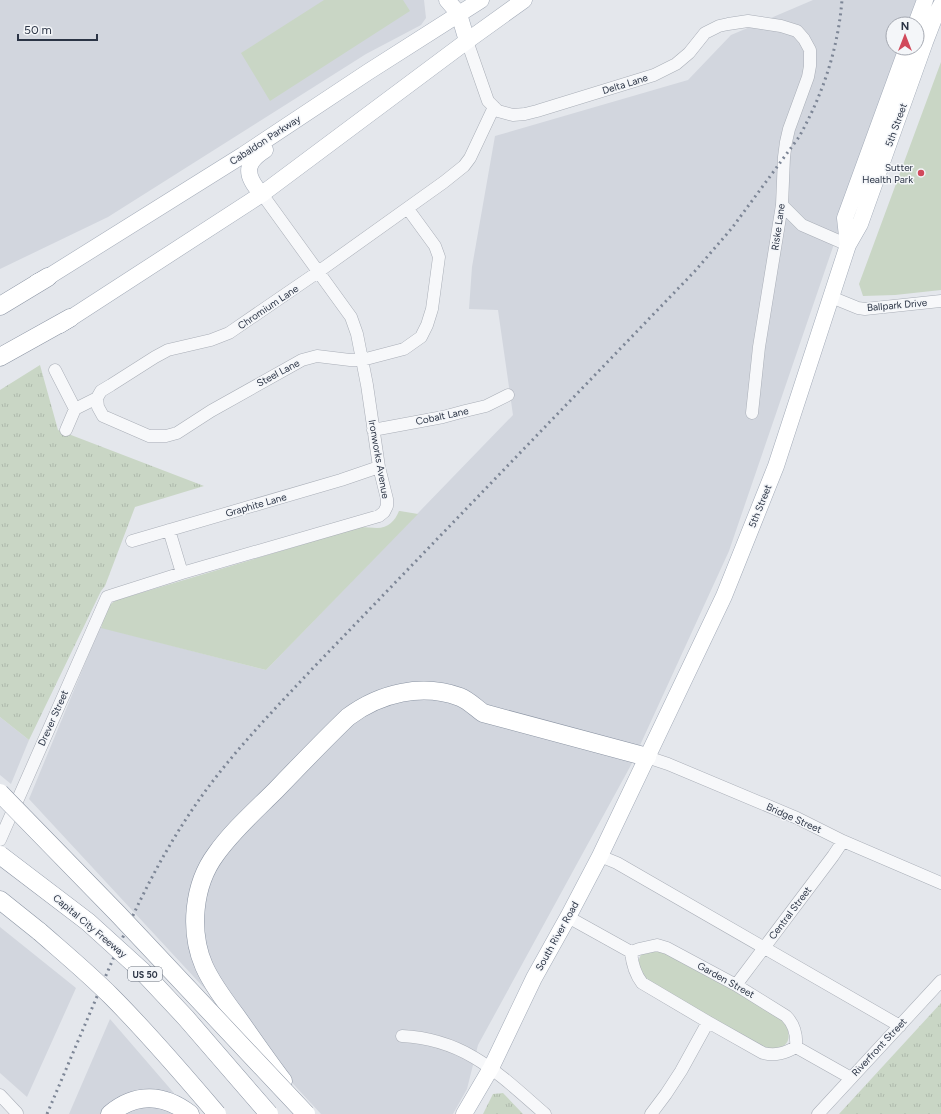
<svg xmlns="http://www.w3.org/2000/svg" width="941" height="1114" font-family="Figtree,sans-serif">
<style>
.built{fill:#d2d6de}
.grass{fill:url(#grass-tufts)}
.park{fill:#c9d6c5}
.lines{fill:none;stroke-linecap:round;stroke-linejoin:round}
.minor-casing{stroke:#a9aeb7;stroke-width:13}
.major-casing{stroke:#a3abb8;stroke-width:17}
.highway-casing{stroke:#8b94a3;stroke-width:19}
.minor{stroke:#f7f8fa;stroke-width:12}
.major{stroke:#fff;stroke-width:16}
.highway{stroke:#fff;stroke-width:18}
.rail{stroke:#7d8696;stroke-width:3;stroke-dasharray:2 4;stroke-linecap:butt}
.highway-bridge-casing{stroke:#8b94a3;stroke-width:19;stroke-linecap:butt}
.highway-bridge{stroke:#fff;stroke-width:18}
.poi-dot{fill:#d1495b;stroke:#f4f6f9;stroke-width:1.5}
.labels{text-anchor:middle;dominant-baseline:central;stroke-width:3;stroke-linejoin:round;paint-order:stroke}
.shield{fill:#f4f6f9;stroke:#676e7b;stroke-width:1}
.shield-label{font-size:9px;font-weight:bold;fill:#2b3445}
.street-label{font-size:10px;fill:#2b3445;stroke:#f4f6f9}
.poi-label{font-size:10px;fill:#2b3445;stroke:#f4f6f9;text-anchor:end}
</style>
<defs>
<pattern id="grass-tufts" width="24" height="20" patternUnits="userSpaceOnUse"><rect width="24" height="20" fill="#c9d6c5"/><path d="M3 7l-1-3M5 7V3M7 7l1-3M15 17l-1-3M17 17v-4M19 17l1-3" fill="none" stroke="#adb8ab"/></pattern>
</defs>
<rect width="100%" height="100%" fill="#e4e7ec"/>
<path class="built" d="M0,0H424L426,18L421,25L366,54L108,217L0,269Z
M813,0H917L909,24H893V48H901L729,551L631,765L478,1045L467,1089L453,1114H321L29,799L100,627L266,670L513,415L498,310L469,309L472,267L495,136L688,80L731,35Z
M0,717L29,740L11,784L0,775Z
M0,927L76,988L27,1097L0,1073Z
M110,1019L192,1114H69Z"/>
<path class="grass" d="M40,365L58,430L204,486L135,507L105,586L101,591L29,740L0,717V390Z
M941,1003V1114H839Z
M503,1093L523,1114H483L493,1094Z"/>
<path class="park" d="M324,0H403L410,11L270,101L241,53Z
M941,62V290L895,295L863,296L859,284Z
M399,511H400L418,514L266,670L101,628C104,617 106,604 117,600L361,527C366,527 372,528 377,528C388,528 395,521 399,511Z
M659,948L784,1019C788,1028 793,1041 782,1047C779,1049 773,1050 769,1051L644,982C642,974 634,960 643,953C647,951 655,950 659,948Z"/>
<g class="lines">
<g class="minor-casing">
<path id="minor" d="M467,41L488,101L498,111L513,115L525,114L537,111L654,75L676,64L689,53L705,33L719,26L728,24L748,21L781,26L797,31L804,39L810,50V66L808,77L789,129L786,142L784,157L782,205L759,347L752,413
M782,205L802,225L848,245
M408,209L435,246L439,257L432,309L427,325L421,337L404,349L362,360H350L317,356L302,360L211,411L177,433L166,436H149L103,416L98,407L97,398L101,391L111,385L155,357L168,350L211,340L229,333L318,272L444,182L464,166L470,158L494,107
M831,297L858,308L865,309L941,301
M55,370L75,409
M66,430L75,409L97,398
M373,430L443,417L465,411L486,406L508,395
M169,530L182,573
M132,541L341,480L379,467
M647,757L668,764L797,818L843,841L941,883
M0,840L107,597L113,595L182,573L379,516L384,512L387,506V499L379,467L367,385L357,334L351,317L262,194
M600,856L617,863L900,1026
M568,917L631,952
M631,952L639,949L657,945L667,948L736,985L786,1016C795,1025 797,1035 796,1047
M631,952C632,963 635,974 642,983L708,1022L763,1053C776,1056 785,1053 796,1047
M736,985L833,856L843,841
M402,1036C466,1039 500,1075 545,1114
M796,1047L851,1078
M0,1095L17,1113V1114
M651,1114L666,1094L681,1071L708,1022
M818,1114L941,981"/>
</g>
<g class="major-casing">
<path id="major" d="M447,0L459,14L467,41
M916,24L925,0
M262,194C258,190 254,185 252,181C244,166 254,157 265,150
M848,245L845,218L907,48
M37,282L48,277L243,155L368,72L481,0
M60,325L262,194L467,41L524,0
M464,1114L491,1068L534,978L568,917L600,856L724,596L776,466L848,245L860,224L925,42L935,16L941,5"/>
</g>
<g class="highway-casing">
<path id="highway" d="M0,306L48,277
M0,357L70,318
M0,900L40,932
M283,1081C267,1060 252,1038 237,1017C225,1001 212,984 204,966C189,931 193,885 216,854C233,830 256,810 276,790C300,765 324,740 348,717C380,693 422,683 460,697C468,700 476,708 483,713L647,757
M110,1114C136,1092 164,1094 190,1114"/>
</g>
<use href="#minor" class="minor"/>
<use href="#major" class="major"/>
<use href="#highway" class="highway"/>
<path class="rail" d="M47,1114C64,1074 81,1034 98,994C124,933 151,872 188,816C224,761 270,714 315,666L695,271L732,228L799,137C823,94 838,49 842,0"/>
<g class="highway-bridge-casing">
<path id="highway-bridge" d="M0,793L118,914L306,1114
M0,855L88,922L142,971L186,1018L269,1114
M40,932C64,953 88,973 111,996C148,1033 183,1074 217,1114"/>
</g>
<use href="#highway-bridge" class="highway-bridge"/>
</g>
<circle class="poi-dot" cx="921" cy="173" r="4"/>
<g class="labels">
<rect class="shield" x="128" y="967" width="34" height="14" rx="3"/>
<g class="shield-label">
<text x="145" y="974">US 50</text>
</g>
<g class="street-label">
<text transform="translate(625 84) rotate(-17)">Delta Lane</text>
<text transform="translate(896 125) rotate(-70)">5th Street</text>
<text transform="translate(265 140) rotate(-33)">Cabaldon Parkway</text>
<text transform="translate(778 227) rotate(-82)">Riske Lane</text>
<text transform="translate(897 305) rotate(-5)">Ballpark Drive</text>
<text transform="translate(268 307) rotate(-34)">Chromium Lane</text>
<text transform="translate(278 373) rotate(-28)">Steel Lane</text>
<text transform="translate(442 416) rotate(-12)">Cobalt Lane</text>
<text transform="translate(379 459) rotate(80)">Ironworks Avenue</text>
<text transform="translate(256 505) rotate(-16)">Graphite Lane</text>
<text transform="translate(760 506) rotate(-68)">5th Street</text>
<text transform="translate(53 718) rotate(-66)">Drever Street</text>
<text transform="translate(794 818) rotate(24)">Bridge Street</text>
<text transform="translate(790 913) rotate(-53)">Central Street</text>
<text transform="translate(90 926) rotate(40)">Capital City Freeway</text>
<text transform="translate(557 936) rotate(-61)">South River Road</text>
<text transform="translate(726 980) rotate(29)">Garden Street</text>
<text transform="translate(879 1047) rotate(-47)">Riverfront Street</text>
</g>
<g class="poi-label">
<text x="913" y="167">Sutter<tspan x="913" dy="12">Health Park</tspan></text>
</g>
</g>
<g transform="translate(905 36)"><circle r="19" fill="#f4f6f9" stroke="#a4a8b1"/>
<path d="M0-3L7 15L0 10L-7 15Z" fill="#d1495b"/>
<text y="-6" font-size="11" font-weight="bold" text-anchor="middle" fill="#2b3445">N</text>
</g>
<path d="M18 34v6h79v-6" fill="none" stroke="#2b3445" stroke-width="2"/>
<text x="24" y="34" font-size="12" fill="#2b3445" stroke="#f4f6f9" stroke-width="3" paint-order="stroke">50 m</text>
</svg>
